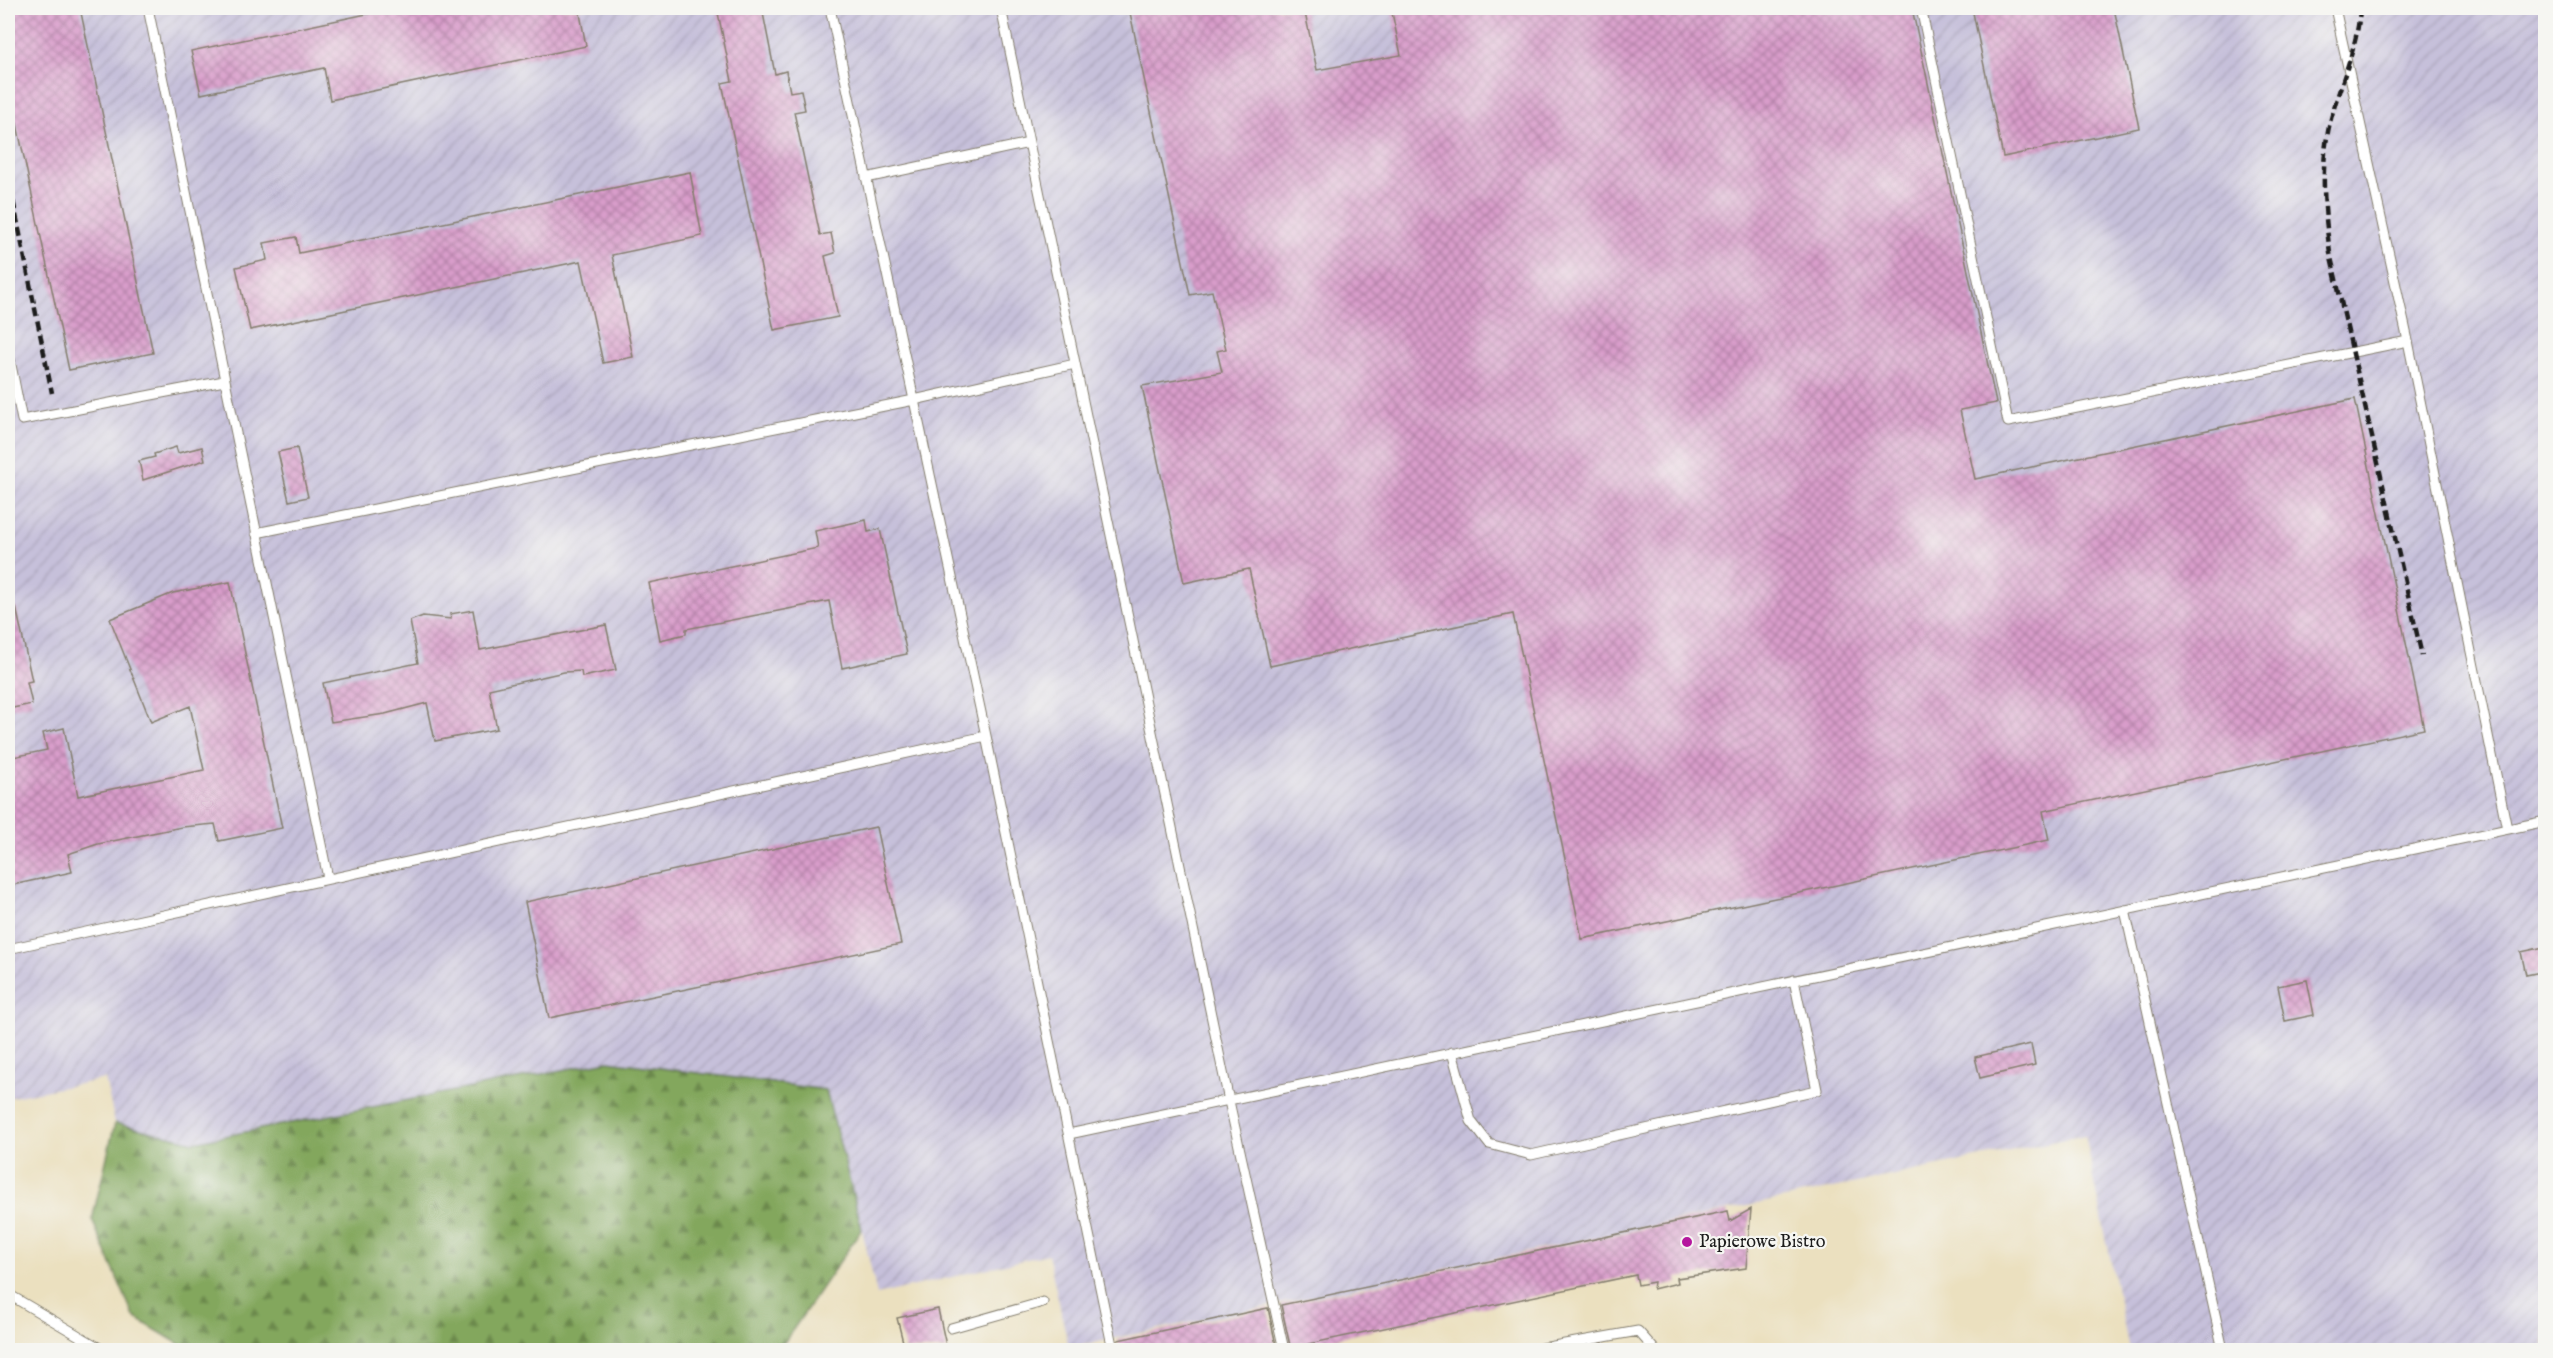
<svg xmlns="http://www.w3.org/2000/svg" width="2553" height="1358" font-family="'IM FELL English',serif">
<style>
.industrial{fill:url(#industrial-furrows)}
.forest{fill:url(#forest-firs);stroke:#50623c;stroke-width:1.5}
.building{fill:url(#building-cross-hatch)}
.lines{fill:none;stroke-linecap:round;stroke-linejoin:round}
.lane-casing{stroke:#847e6e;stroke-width:11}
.lane{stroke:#fff;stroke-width:9}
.rail{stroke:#1c1c1c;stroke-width:4.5;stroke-dasharray:9 4.5;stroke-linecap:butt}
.poi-dot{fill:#b5179e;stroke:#f6f6f2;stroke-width:2}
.labels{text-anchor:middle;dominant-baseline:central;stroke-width:4.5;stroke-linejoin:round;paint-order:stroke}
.poi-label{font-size:18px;fill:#1c1c1c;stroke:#f6f6f2;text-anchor:start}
</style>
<defs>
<pattern id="industrial-furrows" width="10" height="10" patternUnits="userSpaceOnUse" patternTransform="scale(1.5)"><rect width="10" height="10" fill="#c6c0da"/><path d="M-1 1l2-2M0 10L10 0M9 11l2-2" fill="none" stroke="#aaa4ba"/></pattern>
<pattern id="forest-firs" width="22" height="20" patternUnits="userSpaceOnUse" patternTransform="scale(1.5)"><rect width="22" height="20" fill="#83a75d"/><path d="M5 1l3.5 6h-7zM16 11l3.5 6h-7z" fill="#6a874c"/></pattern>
<pattern id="building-cross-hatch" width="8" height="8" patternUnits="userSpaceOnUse" patternTransform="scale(1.5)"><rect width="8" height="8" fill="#d99dcb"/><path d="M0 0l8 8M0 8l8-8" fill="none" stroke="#af7fa4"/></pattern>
</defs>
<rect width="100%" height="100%" fill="#f6f6f2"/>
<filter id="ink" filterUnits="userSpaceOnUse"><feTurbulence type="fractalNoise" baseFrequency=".0167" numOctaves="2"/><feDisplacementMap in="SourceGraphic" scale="12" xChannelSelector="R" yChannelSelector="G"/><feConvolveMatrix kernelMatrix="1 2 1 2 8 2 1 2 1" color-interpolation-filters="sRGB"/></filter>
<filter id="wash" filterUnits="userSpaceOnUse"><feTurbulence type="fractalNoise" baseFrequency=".008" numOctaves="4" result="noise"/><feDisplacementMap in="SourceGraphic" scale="24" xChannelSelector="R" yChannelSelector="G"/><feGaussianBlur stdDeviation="1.35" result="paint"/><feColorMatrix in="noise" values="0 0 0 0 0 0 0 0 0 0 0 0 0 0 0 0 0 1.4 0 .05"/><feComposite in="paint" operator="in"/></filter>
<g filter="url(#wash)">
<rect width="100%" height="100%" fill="#ebe0bf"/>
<path class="industrial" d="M8,8H2545V1350H2129L2085,1135L1069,1348L1048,1254L877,1295L862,1229L608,1061L194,1142L115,1123L105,1079L8,1098Z"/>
<path class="forest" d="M608,1061L826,1090L862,1229L779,1350H189L134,1317L92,1220L115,1123L194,1142Z"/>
<g id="blocks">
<path class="building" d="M8,8H80L153,353L69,370L8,82Z
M395,8H579L586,46L330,100L324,68L201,94L191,51Z
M717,8H762L775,74L786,71L790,92L801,90L805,110L794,112L820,235L831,233L835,253L825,256L838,317L774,330L722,83L732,81Z
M1129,8H1304L1317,70L1401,55L1391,8H1912L1996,403L1960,410L1975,479L2355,399L2424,729L2043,811L2049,840L1582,939L1513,614L1270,666L1249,569L1184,583L1142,386L1222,372L1217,351L1226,349L1212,291L1190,295Z
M1972,8H2114L2139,128L2003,157Z
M690,172L702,236L612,255L633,357L603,363L581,261L250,330L236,267L267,260L264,243L296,237L299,253Z
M176,447L178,453L202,447L205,460L143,480L139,461L155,457L154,454Z
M297,448L308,497L289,501L278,452Z
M866,520L868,532L880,529L907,654L842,668L829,601L686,629V634L660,640L649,583L818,548L815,531Z
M230,582L282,828L219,841L215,824L182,827L98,844L68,854L72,872L8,886V758L47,750L43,733L64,728L78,796L204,770L190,706L151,722L110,619L173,593Z
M16,607L32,681L27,682L32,704L8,709V608Z
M473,610L480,650L606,625L616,670L582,677L581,671L564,672L489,689L497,729L435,741L427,703L385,714L331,722L323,683L418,663L410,621L423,616L451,619L450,614Z
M876,827L901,944L549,1018L525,902Z
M2544,947L2546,971L2526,975L2521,952Z
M2307,980L2314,1015L2285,1021L2278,986Z
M2031,1044L2035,1065L1980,1078L1975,1057Z
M1751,1209L1746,1268L1677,1278L1678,1283L1653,1289L1654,1282L1638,1285L1636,1275L1308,1344L1309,1350H1291L1281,1305L1728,1211L1730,1221Z
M1268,1308L1277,1350H1120L1118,1340Z
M938,1309L947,1350H905L897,1318Z"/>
</g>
</g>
<g filter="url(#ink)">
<use href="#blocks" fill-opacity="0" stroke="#847e6e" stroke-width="1.5"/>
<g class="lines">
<g class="lane-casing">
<path id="lane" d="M148,8L328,878
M830,8L986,736L1113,1350
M1001,8L1229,1101L1284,1350
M1921,8L2008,422L2408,341
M2335,8L2408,341L2507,829
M866,178L1029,143
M8,350L22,420L224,381
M256,533L914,400L1075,364
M2125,910L2223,1350
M8,949L986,736
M1452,1052L1471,1121L1489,1144L1531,1155L1817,1090L1794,980
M1069,1134L2546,821
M8,1294L103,1350
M951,1328L1043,1302
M865,1350L879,1347
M1531,1350L1638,1331L1655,1350"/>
</g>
<use href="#lane" class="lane"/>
<path class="rail" d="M2360,8C2358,46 2342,78 2332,115C2319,160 2324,207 2330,253L2422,656
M8,175L52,393"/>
</g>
</g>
<circle class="poi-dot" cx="1687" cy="1242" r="6"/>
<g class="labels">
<g class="poi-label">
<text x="1699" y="1242">Papierowe Bistro</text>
</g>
</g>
<rect width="2553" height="1358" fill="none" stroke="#f6f6f2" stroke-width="30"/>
</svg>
